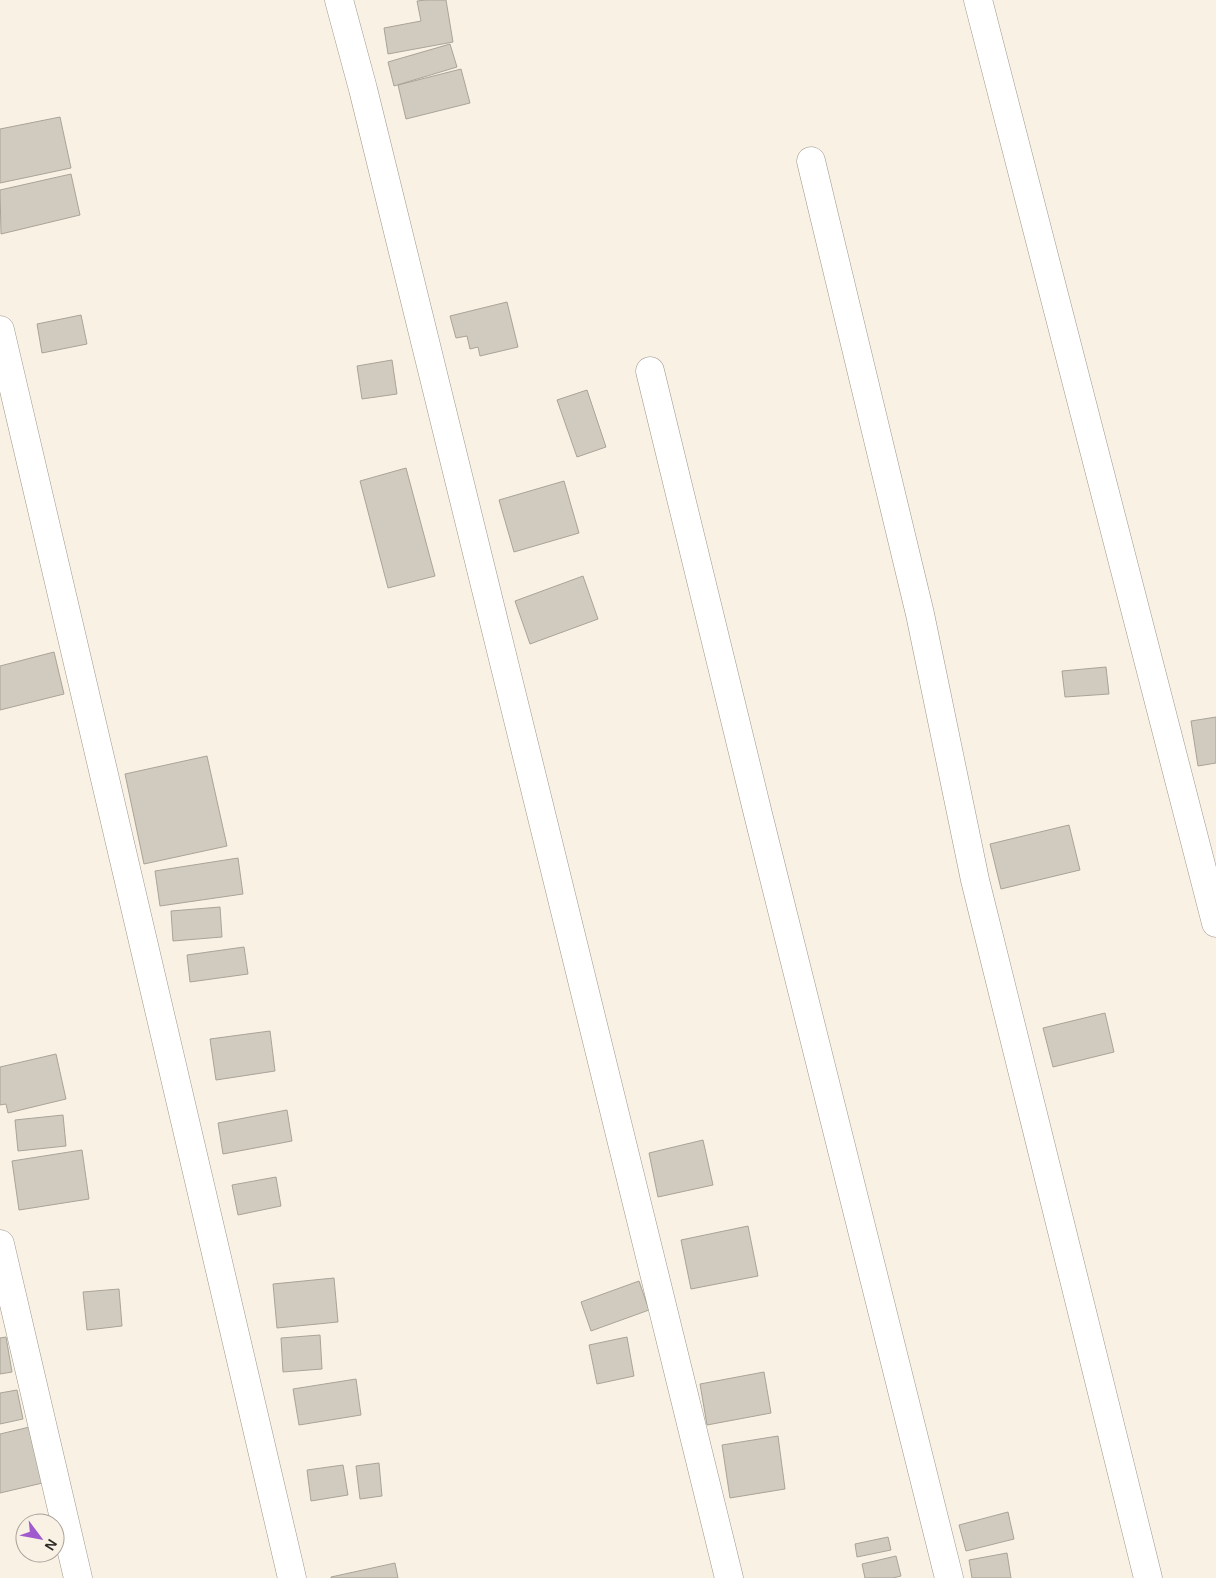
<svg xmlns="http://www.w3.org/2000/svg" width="1216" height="1578" font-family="Helvetica,sans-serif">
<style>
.building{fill:#d1cabe;stroke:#aaa398}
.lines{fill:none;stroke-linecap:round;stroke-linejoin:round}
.minor-casing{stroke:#9d968b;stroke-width:29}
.minor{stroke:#fff;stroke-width:28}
</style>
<rect width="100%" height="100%" fill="#f8f1e4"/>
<path class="building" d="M426,0H446L453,42L388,54L384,28L421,21L417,1Z
M450,44L457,67L394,86L388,62Z
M461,69L470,103L406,119L398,85Z
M60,117L71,168L0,183V129Z
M71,174L80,215L1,234L0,190Z
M507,302L518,347L480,356L478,347L470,349L467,336L456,338L450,316Z
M81,315L87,344L42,353L37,324Z
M392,360L397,394L362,399L357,366Z
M587,390L606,447L577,457L557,400Z
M406,468L435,576L388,588L360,481Z
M564,481L579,533L514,552L499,500Z
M583,576L598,619L530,644L515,601Z
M54,652L64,694L0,710V666Z
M1106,667L1109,694L1065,697L1062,671Z
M1216,717V763L1198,766L1191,721Z
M207,756L227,846L144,864L125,774Z
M1069,825L1080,870L1001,889L990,844Z
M238,858L243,894L160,906L155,871Z
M220,907L222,937L173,941L171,911Z
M244,947L248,974L190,982L187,955Z
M1105,1013L1114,1052L1053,1067L1043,1028Z
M270,1031L275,1071L216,1080L210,1039Z
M56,1054L66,1099L8,1113L6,1104L0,1105V1067Z
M287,1110L292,1141L223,1154L218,1123Z
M63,1115L66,1146L18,1151L15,1120Z
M703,1140L713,1185L658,1197L649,1153Z
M82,1150L89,1199L19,1210L12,1161Z
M276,1177L281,1206L238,1215L232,1185Z
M748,1226L758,1276L691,1289L681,1240Z
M334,1278L338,1322L277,1328L273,1284Z
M639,1281L649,1310L591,1331L581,1302Z
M119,1289L122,1326L87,1330L83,1292Z
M320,1335L322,1369L283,1372L281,1338Z
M6,1337L12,1372L0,1374V1338Z
M627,1337L634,1376L597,1384L589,1345Z
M764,1372L771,1413L707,1425L700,1384Z
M356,1379L361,1415L299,1425L293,1389Z
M17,1390L23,1419L0,1424V1393Z
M38,1425L51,1481L0,1493V1434Z
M778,1436L785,1489L730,1498L722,1445Z
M379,1463L382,1496L360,1499L356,1466Z
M343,1465L348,1495L311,1501L307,1470Z
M1008,1512L1014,1539L966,1551L959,1525Z
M888,1537L891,1550L857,1557L855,1544Z
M1007,1553L1011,1578H972L969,1560Z
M896,1556L901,1576L893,1578H865L862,1564Z
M395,1563L398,1578H331V1577Z"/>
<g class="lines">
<g class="minor-casing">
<path id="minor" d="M339,0L363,89L729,1578
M978,0L1216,923
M811,161L920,614L975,880L1148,1578
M0,330L292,1578
M650,371L758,814L949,1578
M0,1244L78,1578"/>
</g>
<use href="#minor" class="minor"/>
</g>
<g transform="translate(40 1538) rotate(122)"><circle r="24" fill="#f8f1e4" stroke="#a7a198"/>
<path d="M0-4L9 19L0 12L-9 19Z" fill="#a15ace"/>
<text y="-8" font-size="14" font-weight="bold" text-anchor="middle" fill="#2d2a25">N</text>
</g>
</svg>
